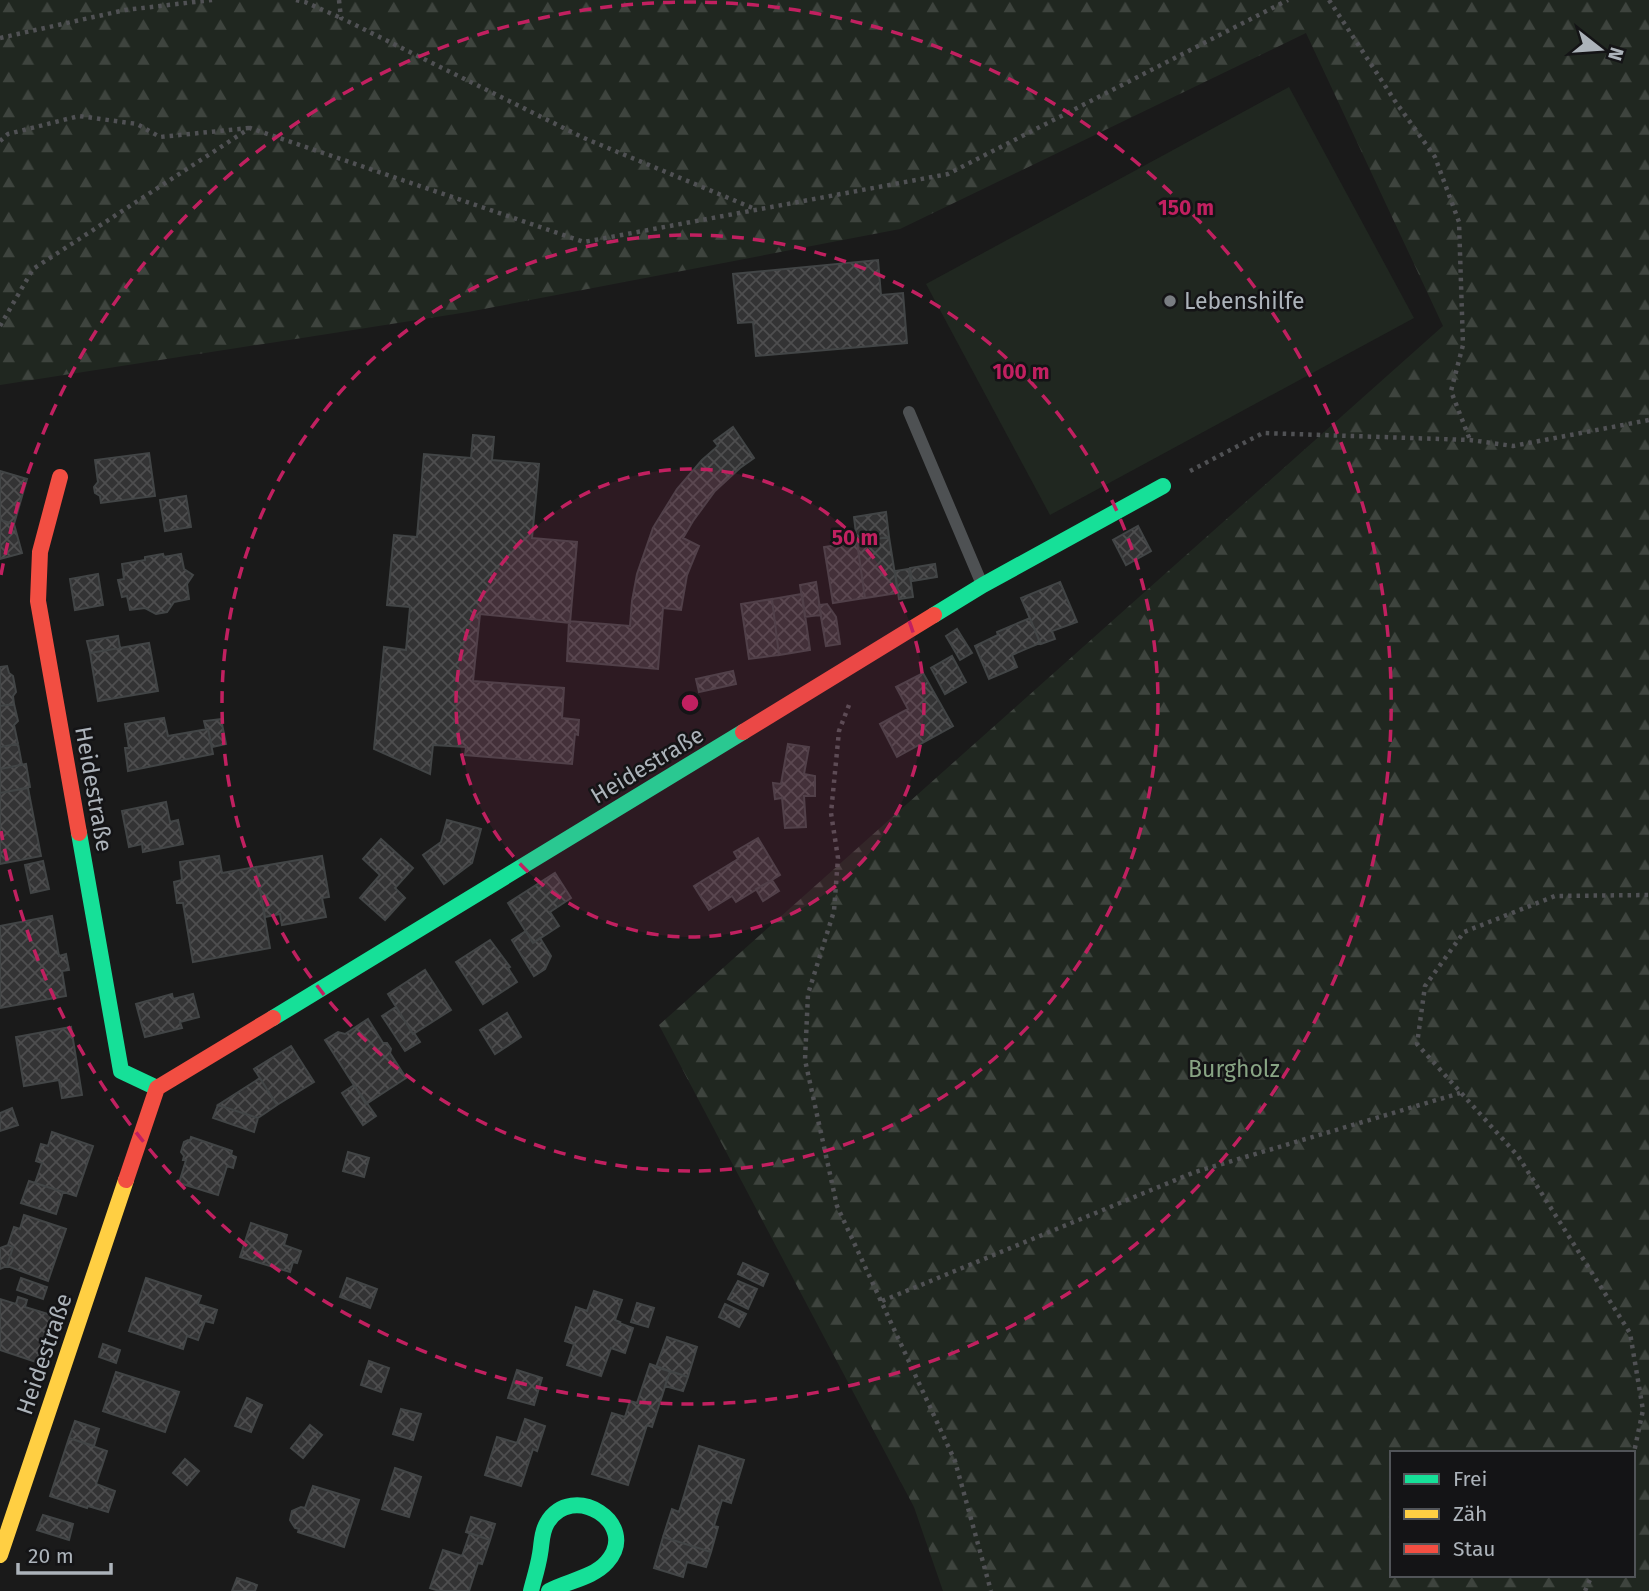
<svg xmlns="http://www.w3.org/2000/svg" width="1649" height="1591" font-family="'Fira Sans',sans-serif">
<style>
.forest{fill:url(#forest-firs);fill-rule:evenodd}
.garden{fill:#202720}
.building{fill:url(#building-cross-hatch);stroke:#424546;stroke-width:2}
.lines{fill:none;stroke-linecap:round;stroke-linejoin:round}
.path{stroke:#505154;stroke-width:4.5;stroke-dasharray:3.5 5;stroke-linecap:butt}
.lane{stroke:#4e5153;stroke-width:12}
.fast{stroke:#16e098;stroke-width:16}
.slow{stroke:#ffcf43;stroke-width:16}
.jam{stroke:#f24e42;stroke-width:16}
.ring{fill:none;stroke:#c12060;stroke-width:3.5;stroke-dasharray:12 9}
.poi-dot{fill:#797d82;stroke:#141416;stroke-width:2.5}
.labels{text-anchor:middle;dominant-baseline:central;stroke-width:5;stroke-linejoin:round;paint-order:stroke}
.poi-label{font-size:23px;fill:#acb3ba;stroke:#141416;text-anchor:start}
.street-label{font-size:23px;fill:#acb3ba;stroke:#141416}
.park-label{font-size:23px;fill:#88a484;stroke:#141416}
.centre{fill:#c12060;stroke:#141416;stroke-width:3.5}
.ring-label{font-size:21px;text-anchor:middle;font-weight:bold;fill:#c12060;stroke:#141416;stroke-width:5;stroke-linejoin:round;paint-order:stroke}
</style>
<defs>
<pattern id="forest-firs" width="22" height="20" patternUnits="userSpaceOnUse" patternTransform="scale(1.75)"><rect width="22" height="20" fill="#202720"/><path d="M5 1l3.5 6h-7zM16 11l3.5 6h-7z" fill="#3e443e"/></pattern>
<pattern id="building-cross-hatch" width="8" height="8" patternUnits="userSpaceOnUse" patternTransform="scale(1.75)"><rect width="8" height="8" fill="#333334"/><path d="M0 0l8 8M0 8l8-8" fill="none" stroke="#4e4e4f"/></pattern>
</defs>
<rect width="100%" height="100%" fill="#1a1a1a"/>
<path class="forest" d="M0,0H1649V1591H943L914,1507L659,1025L1443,326L1306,33L900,229L468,312L0,385ZM1392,1453H1633V1575H1392Z"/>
<path class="garden" d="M1289,87L1414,318L1050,515L926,284Z"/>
<path class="building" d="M878,260L881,295L903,293L907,343L756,356L753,322L738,323L733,274Z
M733,427L754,458L740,468L715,491L693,521L683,538L699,546L687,575L681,610L663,608L658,669L567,661L569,621L630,626L632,601L637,574L653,528L677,489L702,460L718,446L714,441Z
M473,435L494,437L492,460L539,464L532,538L577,542L570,623L480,614L473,681L564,688L562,718L579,720L578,735L575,734L572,764L465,755L466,747L433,745L430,774L374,749L384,647L406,650L410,607L387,605L394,535L417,537L424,454L471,458Z
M149,453L155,496L101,503L100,496L95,493L94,487L98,482L95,460Z
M0,471L27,479L14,524L0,520Z
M186,496L191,527L165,531L160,500Z
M886,512L889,537L857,542L854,517Z
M0,520L14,524L22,553L0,559Z
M1138,526L1151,551L1126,565L1113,540Z
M889,537L898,593L865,598L857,542Z
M857,542L865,598L833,603L824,547Z
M163,554L164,557L181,554L184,569L193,575L187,584L189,599L174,602L167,612L156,614L145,608L130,610L127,596L122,597L118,580L124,579L122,564L145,560V557Z
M935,564L937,577L912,581L910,568Z
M909,569L913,597L899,599L895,571Z
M98,574L103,605L75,610L70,579Z
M816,582L821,615L805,617L800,585Z
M1060,582L1077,622L1052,631L1055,639L1041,644L1021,598Z
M802,594L810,650L779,655L772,599Z
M772,599L779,655L749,659L741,604Z
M827,604L836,617L840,644L826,646L819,605Z
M1030,618L1040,643L1012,655L1017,667L989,679L975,646L998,635L997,632Z
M957,629L972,653L960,660L946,636Z
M118,636L120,648L90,653L87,641Z
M149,643L158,691L98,701L90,653Z
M952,656L966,682L945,694L931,668Z
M7,666L9,673L13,676L16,692L13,696L14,704L0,706V667Z
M733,671L736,684L699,692L696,679Z
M923,673L953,726L897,757L880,724L908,709L896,687Z
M14,704L18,721L14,725L18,744L0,747V706Z
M164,718L168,736L208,729L213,754L128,771L125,748H129L125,724Z
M221,719L226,744L212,747L208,729H206L204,721Z
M18,744L22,765L0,769V747Z
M788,744L809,747L804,774L815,776V796H804L806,827L785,828L782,798L775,799L773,783L781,784Z
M26,764L30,787L0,793V769Z
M28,788L41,856L0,864V793Z
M166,802L170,822L178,820L183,844L143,852L142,844L129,847L122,811Z
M447,820L481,829L472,863L444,884L423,855L441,842Z
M758,838L780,875L736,902L732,896L709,910L694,886L738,859L734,852Z
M381,839L413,868L395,888L405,898L385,920L360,898L380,875L363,859Z
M219,856L222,873L256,867L270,948L193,962L183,903H177L174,882L182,880L180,862Z
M322,856L329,897L322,898L326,917L282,925L280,914L265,917L256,867Z
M43,861L49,889L31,893L25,865Z
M555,873L571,898L550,912L559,926L533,943L508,903Z
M772,880L779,891L763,901L756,889Z
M52,916L59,956L66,954L69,970L62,971L66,996L0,1008V926Z
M526,931L533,943L540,938L551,956L545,969L534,976L512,940Z
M490,940L510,967L508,968L517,982L483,1004L456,962Z
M425,970L451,1010L413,1034L388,994Z
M172,994L173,999L193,994L199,1017L180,1022L182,1028L145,1037L136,1004Z
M396,1007L413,1034L414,1033L420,1042L405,1051L382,1016Z
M507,1013L521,1037L495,1054L480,1030Z
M368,1019L383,1043H387L391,1049L390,1053L406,1078L366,1104L325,1040L338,1032L345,1034Z
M71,1027L82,1095L62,1098L59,1080L24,1086L16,1037Z
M291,1046L314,1082L277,1105L254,1069Z
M260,1078L277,1105L258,1118L218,1105Z
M354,1085L376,1116L363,1125L342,1093Z
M218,1105L258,1118L254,1132L213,1118Z
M12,1108L18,1125L0,1131V1113Z
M52,1132L93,1146L76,1196L35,1183L42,1163L36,1161L41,1144L48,1146Z
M191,1137L232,1151L231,1155L236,1157L233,1168L227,1166L218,1195L179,1183L186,1160H183L184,1156L181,1152L184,1142L188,1140L190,1141Z
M348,1152L369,1158L364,1177L343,1171Z
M29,1181L63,1192L56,1214L21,1203Z
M24,1215L66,1229L48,1281L7,1266L13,1247L8,1245L14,1227L20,1229Z
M251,1223L287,1235L284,1245L301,1251L297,1263L293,1262L290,1272L240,1257Z
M8,1245L13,1247L7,1266L0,1269V1248Z
M743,1263L768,1274L763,1286L738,1274Z
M21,1278L47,1287L43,1299L17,1290Z
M146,1278L201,1296L198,1304L217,1310L213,1323L205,1321L198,1340L187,1336L183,1349L129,1331Z
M347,1278L377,1289L370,1308L340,1297Z
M738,1281L757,1289L748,1309L728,1299Z
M594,1291L622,1300L615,1320L620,1322L619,1323L633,1328L625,1353L611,1348L601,1376L567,1365L574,1344L565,1341L576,1307L587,1311Z
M18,1297L27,1300L25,1307L51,1315L36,1362L0,1350V1299L16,1304Z
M637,1303L654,1308L648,1327L631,1322Z
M725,1304L746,1314L739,1327L719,1317Z
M667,1337L697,1347L688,1377L656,1367Z
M103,1344L120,1350L116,1363L99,1357Z
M369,1361L389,1368L381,1392L361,1385Z
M650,1364L670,1371L652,1427L647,1425L628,1485L592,1474L612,1413L625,1417L630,1401L637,1403Z
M517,1370L542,1378L534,1405L508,1398Z
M670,1371L688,1377L683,1391L665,1386Z
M116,1372L179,1392L165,1432L103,1411Z
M247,1398L262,1405L251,1432L235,1426Z
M401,1409L421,1414L413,1440L393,1434Z
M525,1419L545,1426L537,1451L533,1449L521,1486L485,1475L497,1437L517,1443Z
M75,1421L99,1429L94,1446L69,1438Z
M310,1425L322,1435L303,1458L291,1448Z
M69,1438L107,1451L96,1484L115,1491L108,1512L88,1506L87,1508L50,1496Z
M699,1446L744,1460L731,1503L722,1500L714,1526L718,1527L711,1552L663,1537L672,1509L679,1512Z
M185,1459L199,1471L187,1485L173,1473Z
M395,1468L421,1477L409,1517L382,1509Z
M313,1486L359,1500L344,1547L298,1532L299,1529L295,1528L290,1520L292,1511L301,1507L305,1508Z
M43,1515L73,1524L69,1540L37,1530Z
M471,1517L495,1524L490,1540L466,1532Z
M470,1533L490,1540L482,1564L478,1563L469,1591H439L430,1588L443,1550L462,1556Z
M663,1537L711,1552L706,1567L687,1562L683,1577L654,1568Z
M237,1578L257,1585L255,1591H232Z"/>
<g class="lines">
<path class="path" d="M296,0L305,2L341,18
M339,0L341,18L584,138L755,209
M1329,0L1395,101L1435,157L1459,222L1463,345L1451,391L1470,440
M0,38L125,10L212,0
M0,141L8,134L79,116L137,124L160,137L249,128
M0,326L33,269L250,128L584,242L948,174L1288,0
M1190,471L1263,433L1470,440L1513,446L1649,420
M849,705L839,731L831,813L838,858L834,911L808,994L805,1060L837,1206L955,1461L991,1591
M882,1301L1195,1172L1460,1093
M1633,1457L1643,1410L1630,1333L1518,1156L1417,1044L1425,986L1464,932L1555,896L1649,895
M1585,1591L1592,1575"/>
<path class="lane" d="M909,412L981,582"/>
<path class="fast" d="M934,615L983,585L1163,486
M79,833L121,1071L157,1088
M273,1018L743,732
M531,1591C534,1579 538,1567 540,1554C542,1544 541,1533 547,1523C572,1480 641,1524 607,1562C593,1578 567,1581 549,1591"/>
<path class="slow" d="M0,1555L126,1180"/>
<path class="jam" d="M60,477L40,552L38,601L79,833
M743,732L934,615
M126,1180L157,1088L273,1018"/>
</g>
<circle cx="690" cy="703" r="234" fill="#c12060" fill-opacity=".12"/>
<g class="ring">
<circle cx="690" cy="703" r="234"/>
<circle cx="690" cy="703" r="468"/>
<path d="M1 575A701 701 0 1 1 1 831"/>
</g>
<circle class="poi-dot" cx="1170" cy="301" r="7"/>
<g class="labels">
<g class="poi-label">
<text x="1184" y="301">Lebenshilfe</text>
</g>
<g class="street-label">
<text transform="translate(647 765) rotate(-31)">Heidestraße</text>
<text transform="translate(94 789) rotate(80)">Heidestraße</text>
<text transform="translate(44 1354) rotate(-71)">Heidestraße</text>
</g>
<g class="park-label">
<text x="1234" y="1069">Burgholz</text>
</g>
</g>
<circle cx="690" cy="703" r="10" class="centre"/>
<g class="ring-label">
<text x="1186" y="215">150 m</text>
<text x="1021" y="379">100 m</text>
<text x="855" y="545">50 m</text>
</g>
<rect x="1390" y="1451" width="245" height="126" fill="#141416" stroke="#515458" stroke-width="2"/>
<rect x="1404" y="1474" width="35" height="10" fill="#16e098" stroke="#515458" stroke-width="2"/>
<text x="1453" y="1486" font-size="21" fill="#acb3ba">Frei</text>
<rect x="1404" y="1509" width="35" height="10" fill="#ffcf43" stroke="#515458" stroke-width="2"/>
<text x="1453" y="1521" font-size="21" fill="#acb3ba">Zäh</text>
<rect x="1404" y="1544" width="35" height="10" fill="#f24e42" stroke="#515458" stroke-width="2"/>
<text x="1453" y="1556" font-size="21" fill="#acb3ba">Stau</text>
<g transform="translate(1600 49) rotate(107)" stroke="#141416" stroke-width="5" paint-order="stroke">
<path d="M0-5L12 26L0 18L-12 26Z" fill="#acb3ba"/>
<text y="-10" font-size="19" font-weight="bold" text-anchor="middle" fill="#acb3ba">N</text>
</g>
<path d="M18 1563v10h93v-10" fill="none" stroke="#acb3ba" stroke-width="3.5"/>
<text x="28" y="1563" font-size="21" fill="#acb3ba" stroke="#141416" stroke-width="5" paint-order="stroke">20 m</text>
</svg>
